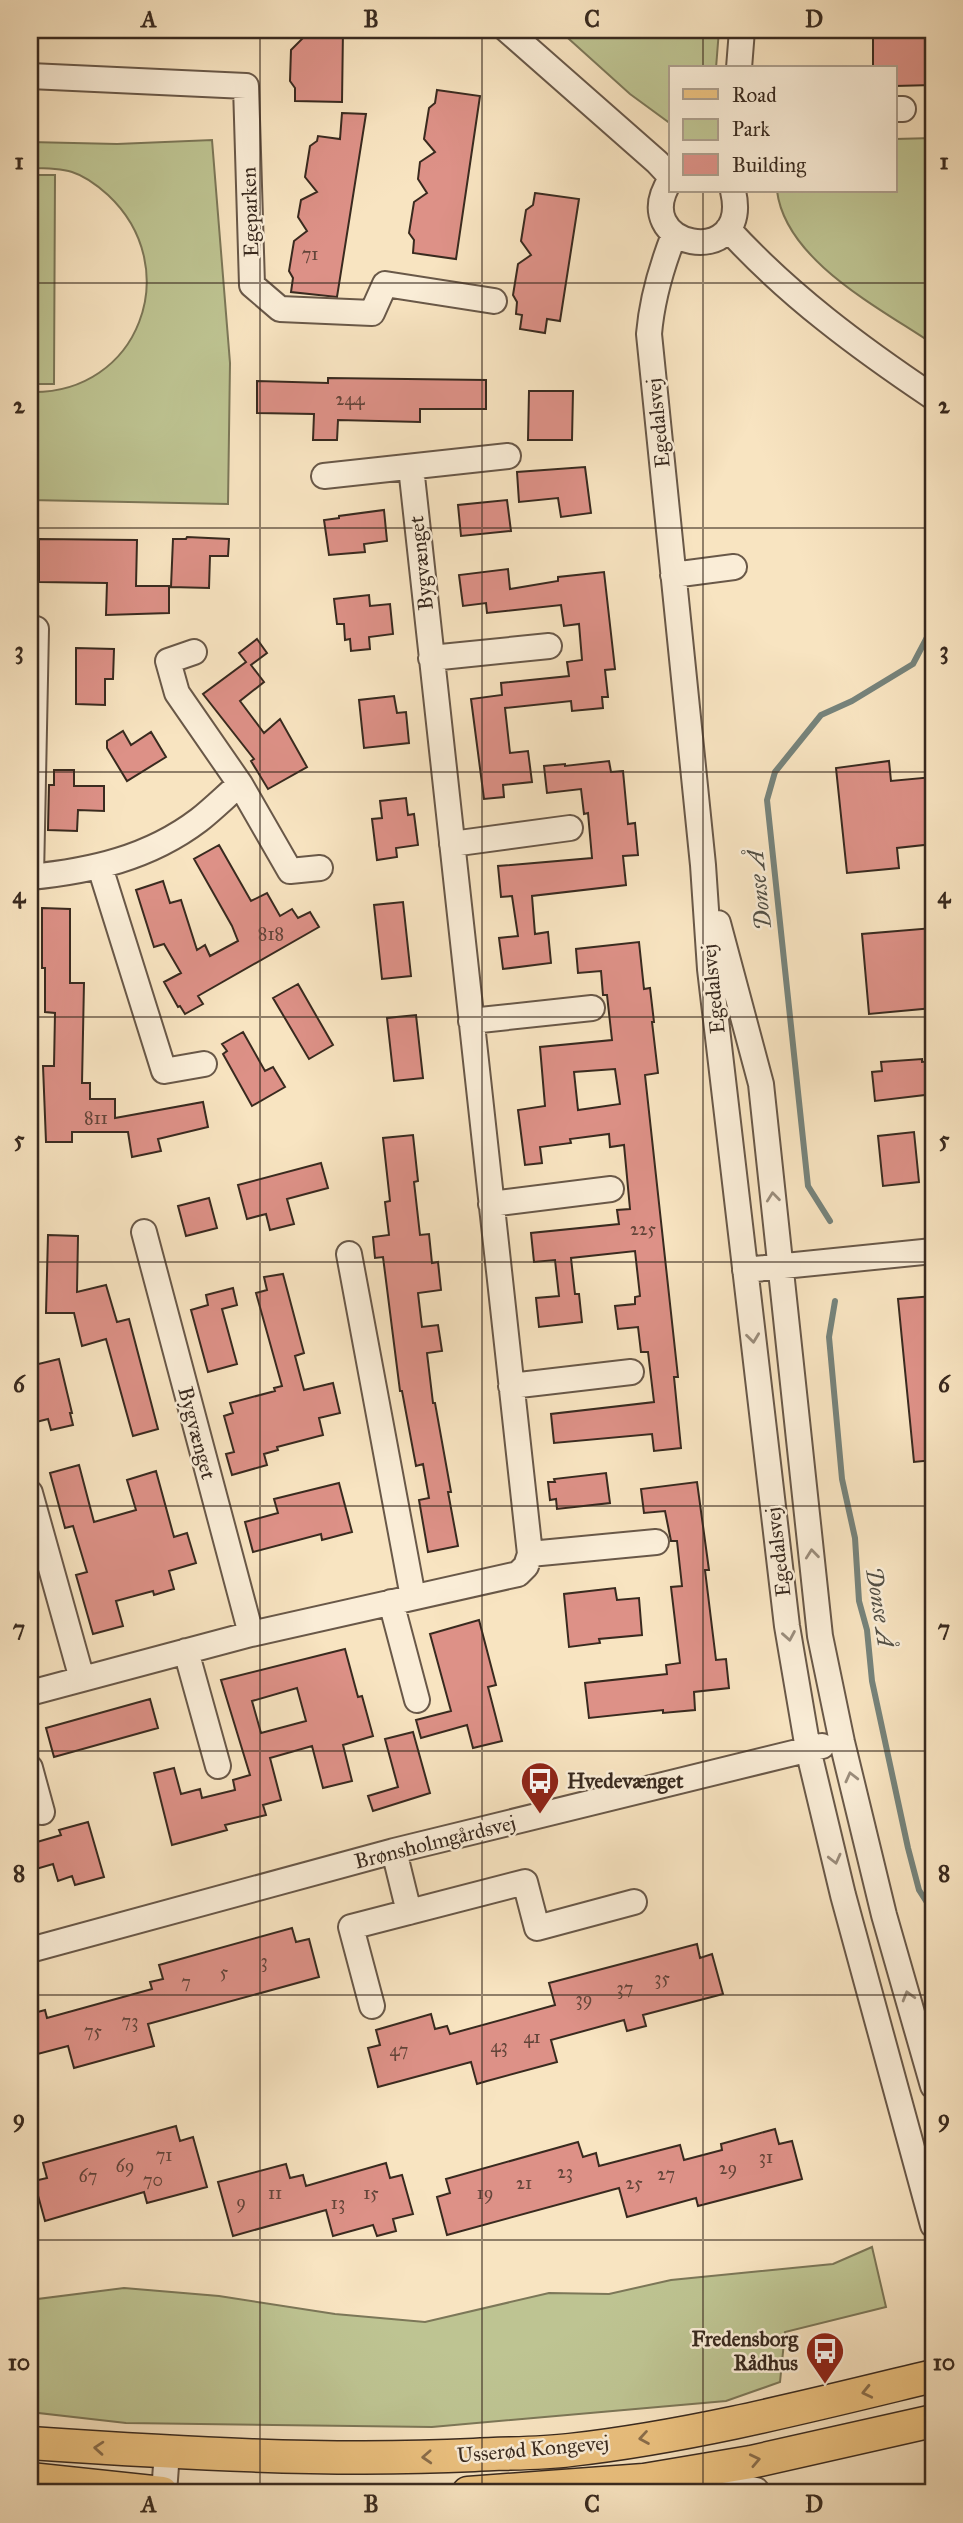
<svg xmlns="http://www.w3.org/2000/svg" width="963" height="2523" font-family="'IM FELL Great Primer',serif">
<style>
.green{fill:#bec492;stroke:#7c7758;stroke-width:2}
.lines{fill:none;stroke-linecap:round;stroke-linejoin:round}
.stream{stroke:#76837b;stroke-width:6}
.building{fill:#dd9187;stroke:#392a1f;stroke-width:2;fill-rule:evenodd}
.minor-casing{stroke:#695848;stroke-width:28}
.major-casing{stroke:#392a1f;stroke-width:35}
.minor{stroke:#faedd7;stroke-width:24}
.major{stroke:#ecc280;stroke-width:32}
.oneway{stroke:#9a8c7b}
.oneway2{stroke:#8a6e4b}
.grid{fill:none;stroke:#392a1f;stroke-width:2;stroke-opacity:0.55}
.labels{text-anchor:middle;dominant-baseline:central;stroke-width:5;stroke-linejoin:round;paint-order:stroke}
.number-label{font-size:18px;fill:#624439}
.street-label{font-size:21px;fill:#392a1f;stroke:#faedd7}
.poi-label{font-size:21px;font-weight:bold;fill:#392a1f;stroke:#faedd7;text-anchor:start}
.water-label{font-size:23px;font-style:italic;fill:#524f45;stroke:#faedd7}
.neatline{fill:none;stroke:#392a1f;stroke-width:2.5}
.grid-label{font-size:23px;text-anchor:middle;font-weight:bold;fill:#392a1f}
</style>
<rect width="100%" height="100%" fill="#f8e4c1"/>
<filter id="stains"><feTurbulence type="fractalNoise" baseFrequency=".00286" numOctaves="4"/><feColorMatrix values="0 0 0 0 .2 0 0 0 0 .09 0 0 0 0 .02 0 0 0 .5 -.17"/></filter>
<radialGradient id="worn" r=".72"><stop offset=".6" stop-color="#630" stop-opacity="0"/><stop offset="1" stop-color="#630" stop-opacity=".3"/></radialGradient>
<path class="green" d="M559,30H719L716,68H671V124L630,94Z
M933,138V344C880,308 786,261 777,191H895V139Z
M212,140L230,363L228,504L30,500V392C139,395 186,268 108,195C98,186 85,176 72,172C59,168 44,168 30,168V142L117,144Z
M30,175H55L54,384H30Z
M872,2247L886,2307L785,2332L780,2382L726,2401L432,2427L126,2423L30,2412V2300L124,2288L219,2296L335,2314L425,2322L549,2293L609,2294L671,2280L833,2264Z"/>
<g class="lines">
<path class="stream" d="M930,429L933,439
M830,1221L808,1186L767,800L775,772L821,715L852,701L913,664L933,626
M835,1301L829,1337L842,1479L855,1538L859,1601L867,1630L872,1681L908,1848L919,1890L933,1912"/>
</g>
<path class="building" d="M295,30H343L342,102L295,101V88L290,81L291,50L302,39Z
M873,30H933V85L895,86V68H873Z
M437,90L480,96L456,259L413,253L414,240L409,233L414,202L427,193L418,179L420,162L435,152L424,139L429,108L435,103Z
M342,113L366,114L337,297L291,292L293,278L289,271L294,241L307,231L298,217L301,200L317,192L305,177L310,146L317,141L318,136L340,139Z
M535,193L579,199L560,321L547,319L545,333L520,329L522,315L516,314L517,302L513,295L518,264L531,255L521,241L526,210L533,205Z
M328,378L486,380V409H420V422L338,420L337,440H313L314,414L257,413V381L328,383Z
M529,391H573L572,440H528Z
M585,467L591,513L561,517L558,498L519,502L517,472Z
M507,500L511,531L461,536L458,505Z
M384,510L387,541L364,544L365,552L329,555L324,520L339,518V516Z
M187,537L229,539L228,556H210L209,588L171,587L173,539H186Z
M39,539L137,540L136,586H169V613L106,615L107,583L39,582Z
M508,569L510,589L558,581V577L604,572L615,669L605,670L608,697H602L603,708L572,711L571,701L505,708L510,753L528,751L532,782L503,785L504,797L484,799L471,699L502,695L501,683L569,676L567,662L582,660L579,624L564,626L561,605L487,613L486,603L463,606L459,575Z
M369,595L370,606L390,604L393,634L369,637L370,649L351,651L350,639L345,640L344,624H337L334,599Z
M257,639L267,653L251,665L264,682L240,701L264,733L280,719L307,767L268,789L251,761L254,759L203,694L246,662L239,653Z
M76,648L114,649L113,679H105V705L76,704Z
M394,696L397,713L406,712L409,743L364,748L359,700Z
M123,731L131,745L151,732L166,757L127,781L107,748V741Z
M609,761L611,772L623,771L628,824L635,823L638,855L623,856L626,885L532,896L535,934L548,932L551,963L503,969L499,938L518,936L512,896L501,897L498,866L592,858L588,813L584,814L581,789L547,793L544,766L565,764V766Z
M889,761L891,781L933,777V844L897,848L899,868L847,873L836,768Z
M54,770H74V786H104V811L78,810L77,831L48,830L49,785H54Z
M406,798L408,815L414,814L418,845L396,848L397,857L377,860L372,819L382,818L380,801Z
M219,845L251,901L267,893L280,916L292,909L298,918L310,912L319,927L198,996L203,1004L185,1014L180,1006L178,1007L164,982L181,973L164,944L154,947L136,890L163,881L170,903L181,900L197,950L205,945L210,956L238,941L232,926L194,859Z
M403,902L411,976L382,979L374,905Z
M42,908L70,909V983H84L82,1083H90V1099H115V1118L203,1102L208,1127L158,1139L161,1151L132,1157L128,1132H72V1142H46L43,1066H54L55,1013L45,1012V968H42Z
M933,928V1008L869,1014L862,934Z
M639,942L644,989L650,988L654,1022H652L658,1073L645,1075L678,1377H674L681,1448L654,1451L652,1434L554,1443L551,1414L654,1402L648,1352H641L638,1327L618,1329L615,1306L635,1304V1297L640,1296L635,1251L571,1258L575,1294H579L582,1322L539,1327L536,1298L559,1296L555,1260L534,1262L531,1233L619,1224L617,1210L630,1209L624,1145L610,1147L609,1134L570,1139L571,1143L540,1147L542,1163L525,1165L518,1110L545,1106L540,1047L612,1040L607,995H603L601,971L578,973L576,949ZM615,1069L620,1104L578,1110L574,1072Z
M298,984L333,1045L309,1059L273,998Z
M416,1015L423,1078L394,1081L387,1018Z
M243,1032L265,1071L273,1067L285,1087L252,1106L223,1054L227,1051L222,1044Z
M922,1059V1062L933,1061V1094L875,1101L872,1072L882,1071L881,1062Z
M914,1132L919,1182L883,1186L878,1136Z
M413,1135L418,1181L414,1182L420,1235L429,1234L432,1263L438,1262L441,1290L418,1293L422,1327L438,1325L442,1351L427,1353L433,1403H435L451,1492H448L458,1546L428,1552L419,1500L429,1498L423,1464L416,1466L402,1391H400L383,1257L375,1258L373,1237L389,1235L385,1202L390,1201L383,1138Z
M321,1163L328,1188L287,1199L294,1224L270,1230L266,1214L247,1219L238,1185Z
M209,1198L217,1228L186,1236L178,1206Z
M48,1235L78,1236L77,1292L106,1285L117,1322L129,1319L158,1429L133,1436L106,1339L82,1346L74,1313H46Z
M283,1274L304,1353L295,1356L304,1390L333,1383L340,1413L319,1418L323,1435L277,1447L278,1450L264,1454L267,1465L232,1475L226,1454L234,1452L224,1416L233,1413L230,1403L275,1391L274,1388L282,1386L256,1293L267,1290L264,1277Z
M233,1288L237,1305L222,1309L237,1364L208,1372L191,1310L208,1305L206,1295Z
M933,1296V1460L914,1462L898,1299Z
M59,1359L72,1413H70L73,1425L51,1430L48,1419L36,1422L30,1399V1366Z
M79,1465L94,1522L136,1510L127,1480L156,1471L174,1537L187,1533L196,1563L169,1571L174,1589L154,1595L153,1591L116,1601L123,1626L93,1634L76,1575L87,1572L73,1526L65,1528L50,1473Z
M606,1473L610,1503L557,1509L556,1499L550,1500L548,1482H555L554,1479Z
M697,1482L709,1570H705L716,1660L726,1659L729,1688L694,1692L695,1710L663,1713V1710L589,1718L585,1683L667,1674L666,1665L680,1663L671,1587L682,1586L677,1541H671L665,1511L644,1513L641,1489Z
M339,1483L352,1532L322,1540L321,1534L253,1552L245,1522L278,1513L274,1499Z
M615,1588L617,1600L639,1598L642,1635L599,1639L600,1643L569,1647L564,1594Z
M479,1620L496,1685L488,1687L502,1741L473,1748L467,1725L421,1738L416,1720L451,1711L430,1634Z
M345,1649L358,1697L362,1696L373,1736L343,1745L352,1781L323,1788L312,1746L270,1758L281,1800L263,1805L266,1815L225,1825L227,1830L172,1845L154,1773L174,1768L181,1794L200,1789L202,1798L235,1790L233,1780L250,1775L221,1680ZM297,1688L306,1721L261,1733L252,1701Z
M150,1699L158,1728L54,1757L46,1728Z
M413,1732L430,1793L373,1811L368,1796L398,1787L385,1739Z
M88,1822L104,1877L75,1885L72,1876L58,1881L53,1864L36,1869L30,1844L61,1835L59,1830Z
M292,1928L296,1942L309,1939L319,1977L148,2024L154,2046L74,2068L68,2046L30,2056V2014L45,2010L47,2018L152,1989L150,1982L163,1979L159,1965Z
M697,1944L700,1958L712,1954L723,1994L643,2015L646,2026L627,2031L624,2020L551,2040L557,2062L487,2081L477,2084L471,2062L378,2087L368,2048L380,2045L376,2030L431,2014L435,2029L447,2026L450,2034L555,2005L549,1983Z
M176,2126L180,2141L193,2137L207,2187L147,2203L144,2192L45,2221L34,2181L47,2178L43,2163Z
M775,2129L779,2144L792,2141L802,2179L698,2206L696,2198L627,2217L619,2188L447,2235L437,2197L450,2193L446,2179L578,2142L583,2157L596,2153L599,2166L680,2145L684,2160L722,2150L721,2144Z
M386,2163L390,2178L402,2175L413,2214L393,2219L396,2231L377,2236L373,2225L333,2236L326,2210L233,2236L218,2182L286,2164L290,2178L303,2175L306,2186Z"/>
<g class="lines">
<g class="minor-casing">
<path id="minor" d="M507,30L657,162L671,177
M739,68L742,30
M30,76L246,86L252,285L280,309L372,313L385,284L494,301
M895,109H903
M671,179C625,248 752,272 733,191
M728,229C788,295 860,348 933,397
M674,235C661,268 652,298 649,334L703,865L710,969L787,1626L808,1749L843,1895L933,2225
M324,476L508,456
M673,575L734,567
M194,652L168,661L177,693L240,784L290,871L320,868
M431,658L549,646
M452,844L570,828
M100,867L164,1071L204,1064
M30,877C91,871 149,858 199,820C213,809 226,796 240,784
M31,877L36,629
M718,923L761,1084L820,1636L842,1742L884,1915L933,2086
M471,1021L592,1008
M491,1204L611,1189
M144,1232L251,1634
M349,1254L413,1597
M745,1270L933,1251
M511,1386L631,1372
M30,1493L82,1679
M530,1554L656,1542
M391,1602L417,1700
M186,1651L218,1766
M30,1693L251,1634L518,1574L526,1566L530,1554L411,467
M30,1768L42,1812
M394,1851L409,1912
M30,1950L394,1851L822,1746
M372,2006L351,1927L525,1882L537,1928L634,1902
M662,2482L700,2488L735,2486L756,2490L758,2493
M164,2493L167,2452"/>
</g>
<g class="major-casing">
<path id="major" d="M30,2443C178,2453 326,2462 474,2455C506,2453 538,2454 570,2450C693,2436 813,2405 933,2376
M30,2479L162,2493
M468,2493L644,2480L751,2462L933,2421"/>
</g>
<use href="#minor" class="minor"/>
<use href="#major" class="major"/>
</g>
<defs><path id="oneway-chevron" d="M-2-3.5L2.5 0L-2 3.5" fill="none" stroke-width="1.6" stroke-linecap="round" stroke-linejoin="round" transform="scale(1.75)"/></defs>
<g class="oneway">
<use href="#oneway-chevron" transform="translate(773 1197) rotate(-96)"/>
<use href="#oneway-chevron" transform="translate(753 1338) rotate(83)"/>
<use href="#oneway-chevron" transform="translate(812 1554) rotate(-96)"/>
<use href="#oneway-chevron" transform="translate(789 1636) rotate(80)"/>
<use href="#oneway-chevron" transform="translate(851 1777) rotate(-104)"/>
<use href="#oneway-chevron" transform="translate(835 1859) rotate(76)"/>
<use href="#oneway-chevron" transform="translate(908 1996) rotate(-106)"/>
</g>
<g class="oneway2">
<use href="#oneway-chevron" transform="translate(867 2392) rotate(167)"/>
<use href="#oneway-chevron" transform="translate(644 2438) rotate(171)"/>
<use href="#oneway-chevron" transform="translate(99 2448) rotate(-176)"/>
<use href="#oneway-chevron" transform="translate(427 2457) rotate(177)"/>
<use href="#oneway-chevron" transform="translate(755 2460) rotate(-12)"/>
</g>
<path class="grid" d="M260,30V2493M482,30V2493M703,30V68M703,191V2493M30,283H933M30,528H933M30,772H933M30,1017H933M30,1262H933M30,1506H933M30,1751H933M30,1995H933M30,2240H933"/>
<defs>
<g id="bus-pin" transform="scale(2.0125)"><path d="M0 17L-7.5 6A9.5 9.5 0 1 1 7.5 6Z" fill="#8f2418" stroke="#faedd7"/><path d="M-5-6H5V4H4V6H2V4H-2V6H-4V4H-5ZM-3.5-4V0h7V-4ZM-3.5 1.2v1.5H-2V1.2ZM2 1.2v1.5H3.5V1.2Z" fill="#fff"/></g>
</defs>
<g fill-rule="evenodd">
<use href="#bus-pin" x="540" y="1781"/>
<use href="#bus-pin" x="825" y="2351"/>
</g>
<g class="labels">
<g class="number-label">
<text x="310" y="254">71</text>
<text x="350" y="399">244</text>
<text x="271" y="934">818</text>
<text x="96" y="1118">811</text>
<text x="643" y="1229">225</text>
<text x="264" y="1961">3</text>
<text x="224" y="1972">5</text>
<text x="662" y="1978">35</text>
<text x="186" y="1982">7</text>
<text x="625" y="1988">37</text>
<text x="584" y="1999">39</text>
<text x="130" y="2021">73</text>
<text x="93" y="2031">75</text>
<text x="532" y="2037">41</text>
<text x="499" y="2046">43</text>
<text x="399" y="2050">47</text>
<text x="164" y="2155">71</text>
<text x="766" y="2157">31</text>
<text x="125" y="2166">69</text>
<text x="728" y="2168">29</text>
<text x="565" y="2172">23</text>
<text x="666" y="2174">27</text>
<text x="88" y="2176">67</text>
<text x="153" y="2180">70</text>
<text x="524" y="2183">21</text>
<text x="634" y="2183">25</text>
<text x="275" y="2193">11</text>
<text x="371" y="2193">15</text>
<text x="485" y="2193">19</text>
<text x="241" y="2202">9</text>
<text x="338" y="2203">13</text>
</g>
<g class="street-label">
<text transform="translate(250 212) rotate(-92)">Egeparken</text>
<text transform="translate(658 423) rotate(-96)">Egedalsvej</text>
<text transform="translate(421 563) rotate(-96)">Bygvænget</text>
<text transform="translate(713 989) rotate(-96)">Egedalsvej</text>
<text transform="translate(197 1433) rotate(75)">Bygvænget</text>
<text transform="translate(778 1552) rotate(-97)">Egedalsvej</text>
<text transform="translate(435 1842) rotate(-14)">Brønsholmgårdsvej</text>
<text transform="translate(533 2449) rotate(-5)">Usserød Kongevej</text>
</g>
<g class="poi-label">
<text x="567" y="1781">Hvedevænget</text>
<text x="798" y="2339" text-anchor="end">Fredensborg<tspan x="798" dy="24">Rådhus</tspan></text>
</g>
<g class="water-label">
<text transform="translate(759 890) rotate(-96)">Donse Å</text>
<text transform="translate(880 1607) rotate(81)">Donse Å</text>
</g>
</g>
<rect width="963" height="2523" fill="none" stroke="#f8e4c1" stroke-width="77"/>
<rect x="669" y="66" width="228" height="126" fill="#faedd7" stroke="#ad9f8d" stroke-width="2"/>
<rect x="683" y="89" width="35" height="10" fill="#ecc280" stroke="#ad9f8d" stroke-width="2"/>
<text x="732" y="102" font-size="21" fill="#392a1f">Road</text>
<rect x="683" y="119" width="35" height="21" fill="#bec492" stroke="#ad9f8d" stroke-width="2"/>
<text x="732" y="136" font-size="21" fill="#392a1f">Park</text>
<rect x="683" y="154" width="35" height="21" fill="#dd9187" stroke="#ad9f8d" stroke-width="2"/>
<text x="732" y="172" font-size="21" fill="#392a1f">Building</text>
<rect x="38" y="38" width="887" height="2446" class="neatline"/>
<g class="grid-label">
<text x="149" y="27">A</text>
<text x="371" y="27">B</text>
<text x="592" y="27">C</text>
<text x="814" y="27">D</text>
<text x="19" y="169">1</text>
<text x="944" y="169">1</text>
<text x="19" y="413">2</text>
<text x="944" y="413">2</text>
<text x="19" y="658">3</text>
<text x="944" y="658">3</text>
<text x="19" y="903">4</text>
<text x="944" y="903">4</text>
<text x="19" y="1147">5</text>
<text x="944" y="1147">5</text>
<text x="19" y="1392">6</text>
<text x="944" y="1392">6</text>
<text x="19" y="1636">7</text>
<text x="944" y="1636">7</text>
<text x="19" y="1881">8</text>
<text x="944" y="1881">8</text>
<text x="19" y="2126">9</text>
<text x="944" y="2126">9</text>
<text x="19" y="2370">10</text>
<text x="944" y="2370">10</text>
<text x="149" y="2512">A</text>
<text x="371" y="2512">B</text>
<text x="592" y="2512">C</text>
<text x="814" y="2512">D</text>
</g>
<rect width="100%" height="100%" filter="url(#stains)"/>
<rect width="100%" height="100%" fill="url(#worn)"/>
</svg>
